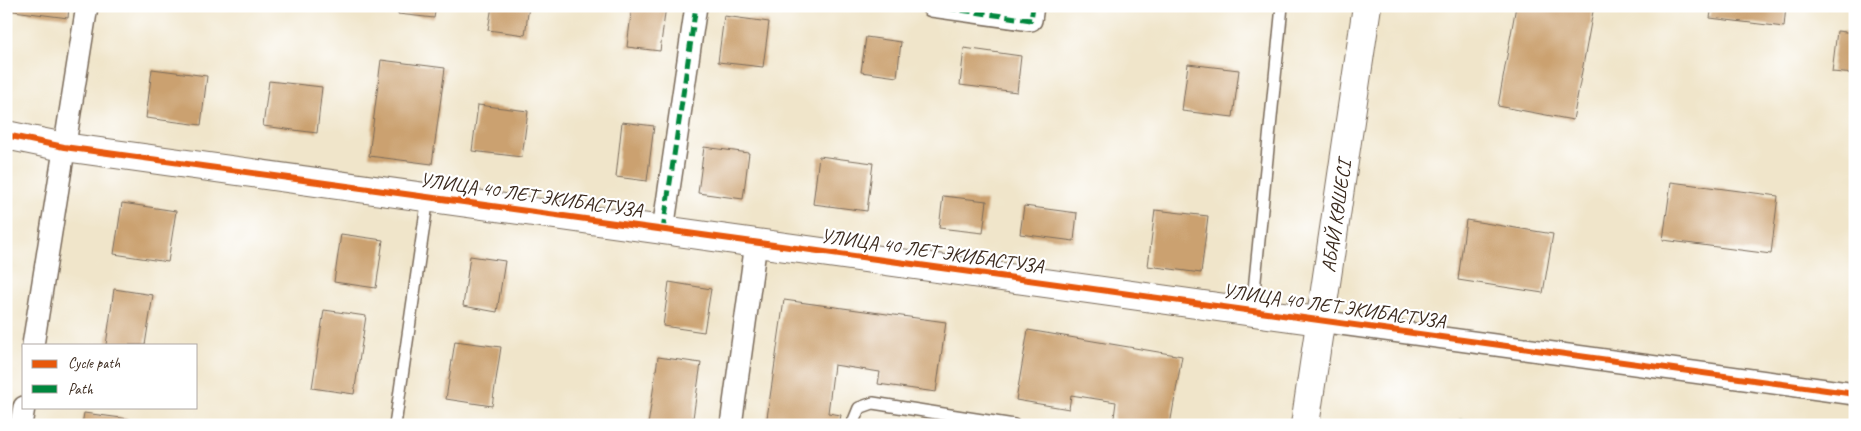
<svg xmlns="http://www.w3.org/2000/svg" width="1861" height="431" font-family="Caveat,sans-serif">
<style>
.green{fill:#b8d379;stroke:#7a7e4c}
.building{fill:#cba170}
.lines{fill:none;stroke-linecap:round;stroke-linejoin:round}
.service-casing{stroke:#7a6b5a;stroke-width:14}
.minor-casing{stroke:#7a6b5a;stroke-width:24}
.tertiary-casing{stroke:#7a6b5a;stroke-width:30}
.service{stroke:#fff;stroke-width:11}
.minor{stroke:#fff;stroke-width:21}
.tertiary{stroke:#fff;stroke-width:28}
.quiet{stroke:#00873e;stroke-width:5;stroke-dasharray:10 5;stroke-linecap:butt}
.cycleway-casing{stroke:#fff;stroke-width:9}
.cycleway{stroke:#e8590c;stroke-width:6}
.labels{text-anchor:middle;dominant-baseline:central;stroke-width:4.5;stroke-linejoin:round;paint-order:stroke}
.street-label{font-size:20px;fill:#3b2a1e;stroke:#fff}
</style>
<rect width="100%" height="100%" fill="#fff"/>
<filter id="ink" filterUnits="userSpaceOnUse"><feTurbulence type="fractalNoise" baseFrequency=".02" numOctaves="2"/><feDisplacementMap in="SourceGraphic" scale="10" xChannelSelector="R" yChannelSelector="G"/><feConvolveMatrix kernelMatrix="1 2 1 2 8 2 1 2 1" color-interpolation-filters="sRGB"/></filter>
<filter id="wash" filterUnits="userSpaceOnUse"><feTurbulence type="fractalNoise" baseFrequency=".0096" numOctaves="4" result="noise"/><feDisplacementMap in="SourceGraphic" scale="20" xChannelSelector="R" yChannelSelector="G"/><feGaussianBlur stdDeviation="1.12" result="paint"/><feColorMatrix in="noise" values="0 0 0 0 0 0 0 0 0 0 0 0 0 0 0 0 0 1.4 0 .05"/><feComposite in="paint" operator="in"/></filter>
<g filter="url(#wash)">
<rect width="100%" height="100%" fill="#f0e5ca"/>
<path class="green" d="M1461,419L1504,425H1460Z"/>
<g id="blocks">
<path class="building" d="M6,6H69L68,18L6,10Z
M399,6H436L434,18L398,14Z
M492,6H529L525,35L488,30Z
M632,6H666L660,51L627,47Z
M1516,6H1594L1573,120L1498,106Z
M1712,6H1786L1784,27L1710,18Z
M724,16L769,22L763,67L718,62Z
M1837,31L1855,33V74L1832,72Z
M866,37L901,42L897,77L861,72Z
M964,48L1021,56L1017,92L960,85Z
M381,60L445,68L432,164L369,156Z
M1188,64L1239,70L1233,117L1182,111Z
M152,69L207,76L201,125L146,118Z
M269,81L322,87L317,133L263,126Z
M478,105L528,111L522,157L472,151Z
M622,122L654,126L647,181L616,177Z
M704,147L749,153L743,199L698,193Z
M819,156L873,163L867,211L813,204Z
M1671,182L1778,196L1771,254L1663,240Z
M943,196L987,201L983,233L939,228Z
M122,203L176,211L168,262L114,254Z
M1024,206L1077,213L1074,241L1020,234Z
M1155,210L1208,216L1201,273L1148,266Z
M1466,220L1553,234L1543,293L1458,280Z
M341,234L383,240L376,288L334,282Z
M470,256L505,261L497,312L463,306Z
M669,282L711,289L704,332L663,326Z
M114,289L153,295L145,345H106Z
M784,300L946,322L936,392L878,384L880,372L834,365L828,413L841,415L839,425H766Z
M324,310L366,316L354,394L312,388Z
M1028,330L1182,356L1170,425H1113L1116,402L1071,395L1069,409L1016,400Z
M455,341L501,347L492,406L446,399Z
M658,357L701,363L692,425H648Z
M84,413L129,419L128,425H82Z"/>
</g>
</g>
<g filter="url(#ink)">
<use href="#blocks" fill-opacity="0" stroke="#7a6b5a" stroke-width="1"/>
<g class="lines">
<g class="service-casing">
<path id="service" d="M1252,311L1282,6
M395,425L428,197
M852,425L859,408L873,403L1014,425"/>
</g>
<g class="minor-casing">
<path id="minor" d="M932,6L1031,20L1033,6
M663,230L696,6
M1319,321L1855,394
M33,345L87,6
M21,425L24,407
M731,425L756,243"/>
</g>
<g class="tertiary-casing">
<g id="tertiary">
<path d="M6,135L64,147L1319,321"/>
<path id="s1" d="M1305,425L1367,6"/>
</g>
</g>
<use href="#service" class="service"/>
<use href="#minor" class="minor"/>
<use href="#tertiary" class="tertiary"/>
<path class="quiet" d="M932,6L1031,20L1033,6
M663,230L696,6"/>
<g class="cycleway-casing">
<path id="cycleway" d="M6,135L64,147L1855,394"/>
</g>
<use href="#cycleway" class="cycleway"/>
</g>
</g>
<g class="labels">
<g class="street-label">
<text transform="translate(531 195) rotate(8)">УЛИЦА 40 ЛЕТ ЭКИБАСТУЗА</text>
<text stroke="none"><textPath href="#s1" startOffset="211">АБАЙ КӨШЕСІ</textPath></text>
<text transform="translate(932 251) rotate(8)">УЛИЦА 40 ЛЕТ ЭКИБАСТУЗА</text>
<text transform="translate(1334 306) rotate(8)">УЛИЦА 40 ЛЕТ ЭКИБАСТУЗА</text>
</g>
</g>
<rect width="1861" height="431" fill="none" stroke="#fff" stroke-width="25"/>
<rect x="22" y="344" width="175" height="65" fill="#ffffff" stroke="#b1aaa5"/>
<rect x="32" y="360" width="25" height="8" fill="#e8590c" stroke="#b1aaa5"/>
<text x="68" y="368" font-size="15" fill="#3b2a1e">Cycle path</text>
<rect x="32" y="385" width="25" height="8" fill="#00873e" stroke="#b1aaa5"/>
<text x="68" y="394" font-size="15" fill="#3b2a1e">Path</text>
</svg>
